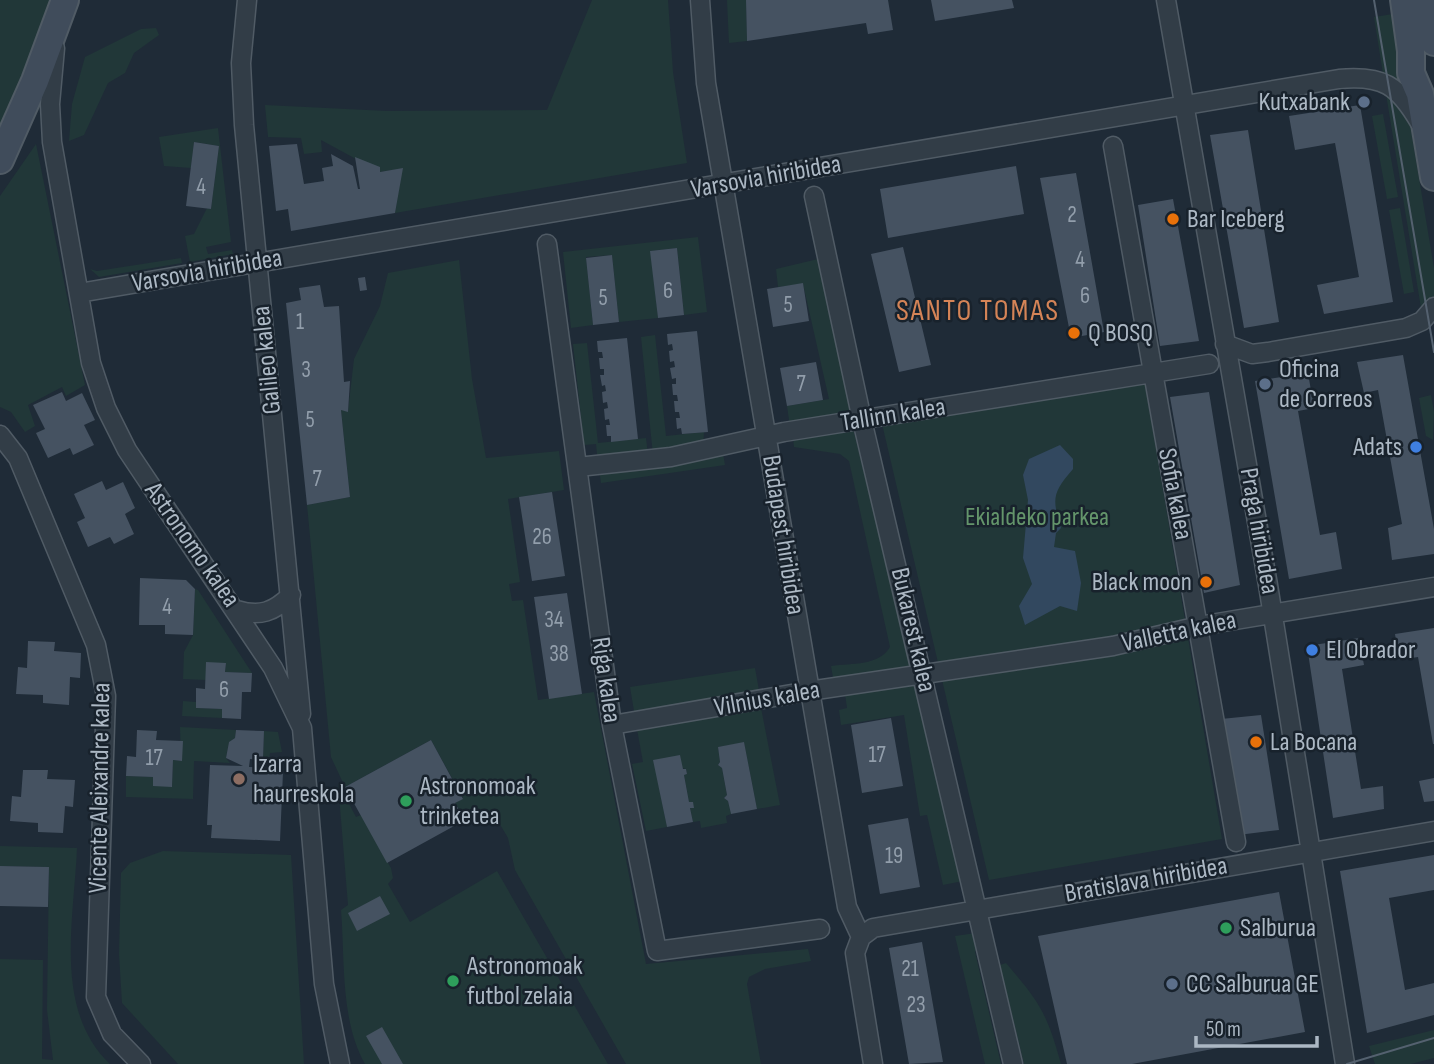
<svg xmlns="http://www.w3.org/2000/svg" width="1434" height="1064" font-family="'Sofia Sans Condensed',sans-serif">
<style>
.green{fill:#213738}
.water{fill:#32485f}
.building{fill:#455261}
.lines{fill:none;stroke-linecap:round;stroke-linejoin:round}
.street-casing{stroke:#505b65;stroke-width:21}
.secondary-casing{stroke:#505b65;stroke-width:30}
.street{stroke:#323d47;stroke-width:18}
.secondary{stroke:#404c5b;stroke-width:26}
.tram{stroke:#54616f;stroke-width:2}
.service-dot{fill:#5c6f8a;stroke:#18222c;stroke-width:2.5}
.food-dot{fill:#e8710a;stroke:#18222c;stroke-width:2.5}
.shop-dot{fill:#3f7fe0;stroke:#18222c;stroke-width:2.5}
.education-dot{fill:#8d6e63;stroke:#18222c;stroke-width:2.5}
.leisure-dot{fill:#2e9e5b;stroke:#18222c;stroke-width:2.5}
.labels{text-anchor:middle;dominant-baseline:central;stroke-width:5;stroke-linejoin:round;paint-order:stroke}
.number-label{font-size:23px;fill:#929eab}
.poi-label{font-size:26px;fill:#acb8c4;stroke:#18222c;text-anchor:start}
.street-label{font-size:26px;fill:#acb8c4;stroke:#18222c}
.park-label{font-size:26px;fill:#64956b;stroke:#18222c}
.quarter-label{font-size:30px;letter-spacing:2px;fill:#d58457;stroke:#18222c}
</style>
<rect width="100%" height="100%" fill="#1f2b37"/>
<path class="green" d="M0,0H52L0,148Z
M592,0H668L673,72L687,163L395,213L402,169L380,172L321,140L322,152L304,154L301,138L268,137L265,105L387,111L547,110Z
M727,0H746L747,41L729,43Z
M1399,13L1404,84L1383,74L1374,17Z
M156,28L159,35L134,53L125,73L108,83L84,135L69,141L72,104L85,57L141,29Z
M1385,88L1408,112L1434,268V299L1422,314Z
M1383,114L1398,197L1387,199L1372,116Z
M218,128L231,242L206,247L208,254L232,250L233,254L190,262L185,236L194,234L207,208L211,209L219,146L194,142L191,168L164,166L159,137Z
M36,144L85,385L66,396L62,387L28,405L35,426L25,432L11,412L0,407V196Z
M1400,208L1414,292L1404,294L1389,210Z
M698,237L707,312L684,315L677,248L651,251L658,318L619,322L612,255L586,257L593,325L571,328L563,252Z
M181,258L182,263L99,277L90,269L97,271Z
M818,259L855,416L790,427L787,406L829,399L803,284L778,287L776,269Z
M459,260L472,379L486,458L559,451L564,490L508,499L520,582L509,584L512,601L523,600L538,700L594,692L646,964L808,949L811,961L765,969L749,977L747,984L761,1064H626L515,870L508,838L498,821L459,809L455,803L463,798L431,740L345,787L331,757L307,505L350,497L341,410L348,411L354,359L380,306L388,273Z
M655,335L666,436L704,432L703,447L653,455L641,337Z
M587,343L598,443L646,438L648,455L598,464L596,444L584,445L573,344Z
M1142,366L1222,839L989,880L879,411Z
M1431,395L1434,412L1433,440L1426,436L1419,398Z
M853,428L912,669L834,683L831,666C852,663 879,666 890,647L849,461L840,454L794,447L793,438Z
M722,448L725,465L601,483L599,468Z
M195,589L198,590L252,673L225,672L226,663L206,680L183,679L184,652L193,635Z
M755,668L760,696L635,717L630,687Z
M917,682L963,881L943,885L927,815L920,816L904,715L841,725L839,710L847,708L845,694Z
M183,701L196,702V708L222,709V718L182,716Z
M761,708L780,805L757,809L744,743L718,747L720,762L718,765L722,768L727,795L724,798L728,801L731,814L726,816L727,823L701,828L700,821L693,822L690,808L693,807V802H689L684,775L687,774L686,769L654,761L667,827L646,831L632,764L643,762L637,729Z
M180,727L236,730L235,738L229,742L226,758L230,763L194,761L193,799L126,797V776L153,777V786H172L173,760L181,761Z
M264,731L278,732L282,752L270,753L269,760H263Z
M338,783L356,817L361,815L391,868L393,878L388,884L410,922L497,871L608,1064H365C340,1020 345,959 341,910L348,905Z
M0,846L77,848C74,920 53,1010 110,1064H0V959L43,960L42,1059L53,1060L47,1010L49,867L0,866Z
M163,851L291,855L304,1064H178L122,1003L119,954L121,873L130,863Z
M976,933L978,946L975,952L1001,1064H985L955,936Z
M1006,963C1040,1003 1047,1013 1061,1064H1024L1000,965Z
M1434,1030V1058L1411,1064H1375L1369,1046Z"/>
<path class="water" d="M1060,445L1073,459V469C1052,493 1052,499 1061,528L1056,533L1054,547L1075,551L1081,583L1077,611L1060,606L1025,625L1019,606L1032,584L1023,558L1028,500L1023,475L1029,459Z"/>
<path class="building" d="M746,0H888L893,30L868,34L866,23L747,41Z
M931,0H1012L1014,8L935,21Z
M1360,105L1393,302L1324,314L1317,285L1359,277L1335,143L1295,150L1289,116Z
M1248,130L1279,322L1244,328L1210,135Z
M194,142L219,146L211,209L186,206Z
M297,144L304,184L324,181L322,168L333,166L331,154L353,166L358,189H360L355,157L380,167V172L403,168L395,213L291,231L288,209L276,211L269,146Z
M1016,166L1024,214L888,238L880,189Z
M1076,173L1104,332L1071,338L1040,178Z
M1173,199L1199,341L1160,346L1138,205Z
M903,247L931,365L899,372L871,254Z
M677,248L684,315L658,318L650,251Z
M612,255L619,322L593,325L586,258Z
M365,277L367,290L360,291L358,278Z
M803,283L809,321L773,327L767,289Z
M320,285L324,307L339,306L344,382L350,381L348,412L341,410L350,497L307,505L286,303L301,300L299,288Z
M697,331L708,432L682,434L681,428L677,429L676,418H680L679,412H675L674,401H678L677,395H673L672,384H676V378L672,379L670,368L675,367L674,361L670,362L669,351L673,350L672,344L668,345L667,334Z
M627,338L638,439L611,442V436H607L606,425H610L609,419L605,420L604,409L608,408L607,402L603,403L602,392L606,391L605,385L602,386L600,375H604V369H600L599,358H603L602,352H598L597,341Z
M1403,355L1434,529V554L1392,560L1388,528L1402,524L1378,390L1364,393L1357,362Z
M816,362L823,400L787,406L780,368Z
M1308,373L1314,408L1298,411L1320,535L1336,532L1342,569L1289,579L1255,381Z
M62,392L66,401L82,393L95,420L84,425L94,445L73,455L70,448L48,458L36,433L45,429L33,405Z
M1209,392L1240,585L1204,593L1170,397Z
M102,481L106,490L123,482L135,508L125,514L134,534L114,544L110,537L88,547L77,522L85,518L74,494Z
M552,492L565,576L532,581L519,497Z
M140,578L186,580L195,589L193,635L165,634V625H139Z
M567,593L582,694L549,699L534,597Z
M1434,628V744H1433L1418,657L1399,660L1395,634Z
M1359,638L1364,665L1342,669L1361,789L1383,786L1384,809L1333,818L1307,646Z
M28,641L55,642L54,651L81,653L80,678L70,677L69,705L43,703V695L16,694L18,667L27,668Z
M206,662L226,663L225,672L252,673L251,692H242L241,719L222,718V709L196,708V688L205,689Z
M1261,715L1279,830L1238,835L1221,719Z
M891,718L903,786L862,793L851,725Z
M137,730L157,731L156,740L183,741L182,761L173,760L172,787L153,786V777L126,776L127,756L136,757Z
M236,730L264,731L263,760L250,759L249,767L269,768V772H283L280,841L211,838L212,825H207L210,765L243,766L226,758L229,742L235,738Z
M431,740L463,799L455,803L465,820L387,863L345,787Z
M744,742L757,809L731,814L728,801L724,798L727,795L722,768L718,765L720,762L718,747Z
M680,755L683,769H686L687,774L684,775L689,802H693L694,808H690L693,822L667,827L653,760Z
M23,770H48L47,779L75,780L73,807L65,806L63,833L38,832V823L10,821L12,796L21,797Z
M1434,778V801L1424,802L1419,781Z
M908,818L920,887L880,894L868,825Z
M1434,855V890L1389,898L1405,990L1434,983V1015L1367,1033L1340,871Z
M0,866L49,867L48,907L0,906Z
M1279,892L1305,1032L1132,1064H1067L1038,936Z
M380,896L390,914L357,931L348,913Z
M922,942L943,1062L909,1064L889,948Z
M382,1027L403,1064H382L366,1036Z"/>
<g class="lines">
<g class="street-casing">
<path id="street" d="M247,0L241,63L244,125L301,714
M700,0L706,83L847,907L861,937
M1166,0L1268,585L1345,1064
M55,48L50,104L52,142L91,363L106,408L127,450L273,668L302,728L324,984L340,1064
M1113,146L1236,842
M814,196L862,420L1013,1064
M547,244L612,725L657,951L820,929
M79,293L1339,79C1383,75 1398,85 1420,123
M1225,344L1252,354L1268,352L1406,328L1422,321L1434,307
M0,435L18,458L96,645L106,696L96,997L112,1034L141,1064
M578,467L671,457L784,432L1209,364
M237,610C260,617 274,612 291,595
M612,725L809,691L1113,646L1199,626L1434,587
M873,1064L855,953L861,937L873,928L1434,831"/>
</g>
<g class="secondary-casing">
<path id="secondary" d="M1404,0L1411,51V73L1420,94L1434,177
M1425,0L1434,42
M0,160L35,81L65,0"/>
</g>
<use href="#street" class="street"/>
<use href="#secondary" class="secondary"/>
<path class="tram" d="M1374,0L1434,352
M1347,1064L1434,1038"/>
</g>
<g class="service-dot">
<circle cx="1364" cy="102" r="7"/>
<circle cx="1265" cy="384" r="7"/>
<circle cx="1172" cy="984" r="7"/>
</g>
<g class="food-dot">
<circle cx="1173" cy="219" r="7"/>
<circle cx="1074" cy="333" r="7"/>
<circle cx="1206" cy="582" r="7"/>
<circle cx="1256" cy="742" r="7"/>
</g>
<g class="shop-dot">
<circle cx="1416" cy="447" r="7"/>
<circle cx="1312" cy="650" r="7"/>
</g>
<circle class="education-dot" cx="239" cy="779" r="7"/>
<g class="leisure-dot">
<circle cx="406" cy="801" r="7"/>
<circle cx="1226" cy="928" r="7"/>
<circle cx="453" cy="981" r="7"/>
</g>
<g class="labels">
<g class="number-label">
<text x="201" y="187">4</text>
<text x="1072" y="215">2</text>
<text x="1080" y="260">4</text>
<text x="668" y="291">6</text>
<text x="1085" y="296">6</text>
<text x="603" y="298">5</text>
<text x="788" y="305">5</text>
<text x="300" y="322">1</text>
<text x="306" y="370">3</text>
<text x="801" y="384">7</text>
<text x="310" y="420">5</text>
<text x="317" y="479">7</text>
<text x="542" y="537">26</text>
<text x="167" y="607">4</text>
<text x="554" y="620">34</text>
<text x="559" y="654">38</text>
<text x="224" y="690">6</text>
<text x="877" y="755">17</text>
<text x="154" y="758">17</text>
<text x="894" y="856">19</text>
<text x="910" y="969">21</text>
<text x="916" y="1005">23</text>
</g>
<g class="poi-label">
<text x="1350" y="102" text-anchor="end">Kutxabank</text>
<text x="1187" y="219">Bar Iceberg</text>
<text x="1088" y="333">Q BOSQ</text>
<text x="1279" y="369">Oficina<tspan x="1279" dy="30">de Correos</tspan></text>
<text x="1402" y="447" text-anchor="end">Adats</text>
<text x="1192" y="582" text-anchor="end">Black moon</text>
<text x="1326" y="650">El Obrador</text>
<text x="1270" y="742">La Bocana</text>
<text x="253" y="764">Izarra<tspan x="253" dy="30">haurreskola</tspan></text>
<text x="420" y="786">Astronomoak<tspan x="420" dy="30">trinketea</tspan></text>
<text x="1240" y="928">Salburua</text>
<text x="467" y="966">Astronomoak<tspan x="467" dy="30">futbol zelaia</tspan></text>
<text x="1186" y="984">CC Salburua GE</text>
</g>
<g class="street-label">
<text transform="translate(766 177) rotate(-10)">Varsovia hiribidea</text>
<text transform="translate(207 271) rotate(-10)">Varsovia hiribidea</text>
<text transform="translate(267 360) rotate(-96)">Galileo kalea</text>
<text transform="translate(893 415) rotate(-9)">Tallinn kalea</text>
<text transform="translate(1175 494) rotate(79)">Sofia kalea</text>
<text transform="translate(1259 531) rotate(80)">Praga hiribidea</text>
<text transform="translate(783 535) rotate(81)">Budapest hiribidea</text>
<text transform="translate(192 545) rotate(55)">Astronomo kalea</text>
<text transform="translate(913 630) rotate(77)">Bukarest kalea</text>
<text transform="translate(1179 632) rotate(-12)">Valletta kalea</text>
<text transform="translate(606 680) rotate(82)">Riga kalea</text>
<text transform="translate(767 699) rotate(-10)">Vilnius kalea</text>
<text transform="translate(100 788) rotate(-89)">Vicente Aleixandre kalea</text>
<text transform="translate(1146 880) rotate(-10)">Bratislava hiribidea</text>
</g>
<g class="park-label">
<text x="1037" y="517">Ekialdeko parkea</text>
</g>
<g class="quarter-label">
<text x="978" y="311">SANTO TOMAS</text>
</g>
</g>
<path d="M1196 1036v10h121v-10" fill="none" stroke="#acb8c4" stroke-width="3.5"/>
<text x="1206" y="1036" font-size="21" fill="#acb8c4" stroke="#18222c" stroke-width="5" paint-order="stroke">50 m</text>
</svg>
